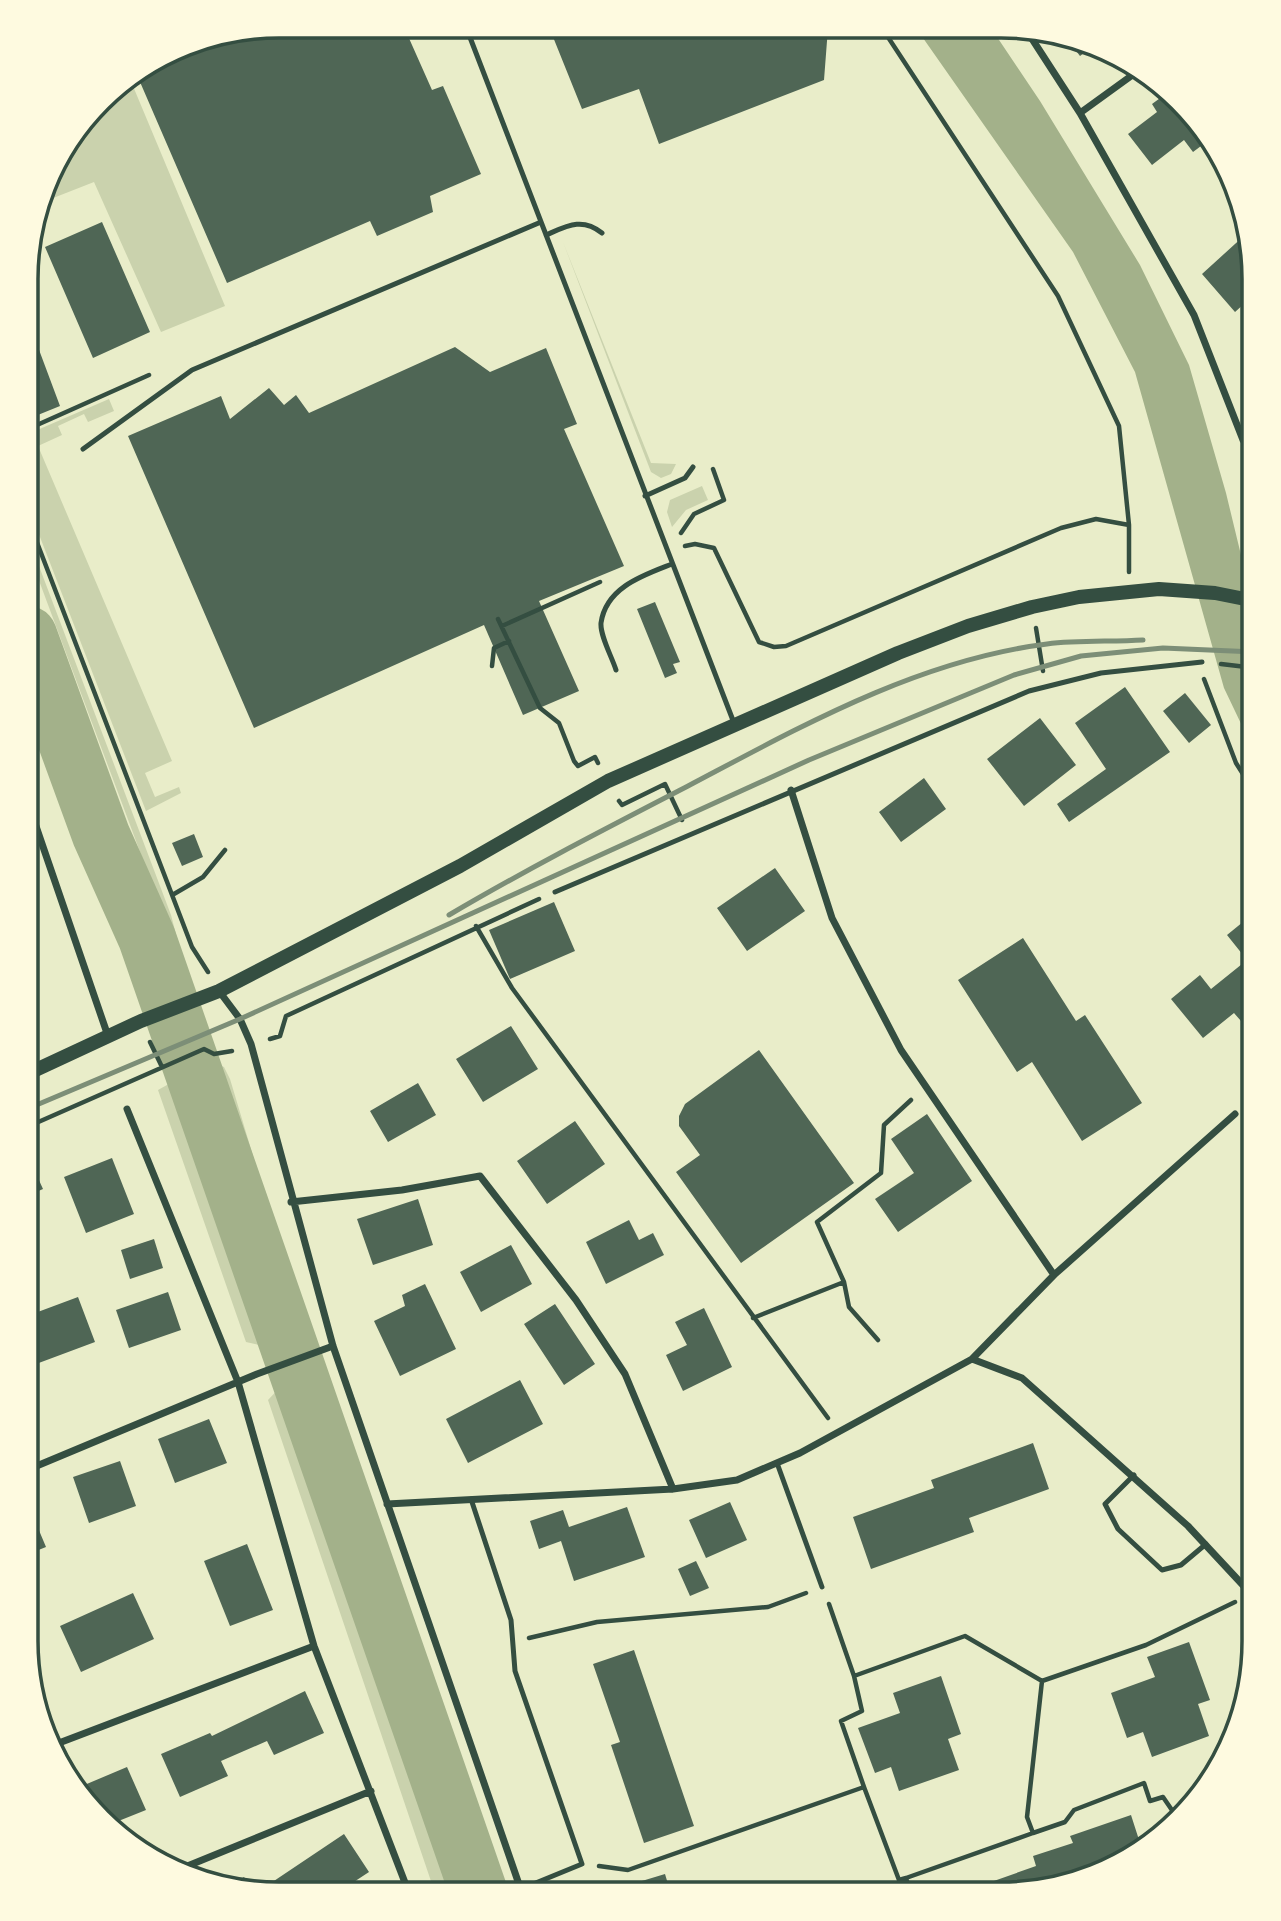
<svg xmlns="http://www.w3.org/2000/svg" width="1281" height="1921" font-family="Lato,sans-serif">
<style>
.green{fill:#cad2ad}
.water{fill:#a3b18a}
.lines{fill:none;stroke-linecap:round;stroke-linejoin:round}
.river{stroke:#a3b18a;stroke-width:58}
.building{fill:#4f6655}
.path{stroke:#344e41;stroke-width:4.5}
.service{stroke:#344e41;stroke-width:5}
.minor{stroke:#344e41;stroke-width:7}
.secondary{stroke:#344e41;stroke-width:14}
.rail{stroke:#7c8e77;stroke-width:5}
.rim{fill:none;stroke:#344e41;stroke-width:3.5}
</style>
<rect width="100%" height="100%" fill="#e9edc9"/>
<path class="green" d="M130,79L225,306L161,332L94,182L43,202L60,153L113,89Z
M563,242L651,463L676,464L671,474L661,478L651,472Z
M109,399L114,411L88,422L84,414L58,426L62,435L38,446L172,761L145,773L155,797L179,787L181,793L146,811L28,506V434Z
M702,486L708,500L686,510L672,527L667,512L670,500Z
M28,537L171,915L178,942L174,943L28,551Z
M210,1061L224,1067L230,1079L304,1326L259,1345L246,1342L158,1090Z
M312,1374L329,1390L507,1893H435L268,1400L284,1383Z"/>
<path class="water" d="M916,28H991L1040,101L1140,265L1189,365L1226,493L1255,613V753L1224,688L1135,372L1073,252Z"/>
<g class="lines">
<path class="river" d="M28,635L101,835L147,938L479,1893"/>
</g>
<path class="building" d="M279,26L404,27L432,90L443,86L481,174L430,196L433,212L377,236L370,221L227,283L137,75L198,40Z
M549,27L828,28L824,80L659,144L639,89L582,109Z
M1070,43L1088,50L1080,56Z
M1167,93L1205,143L1193,152L1184,140L1152,165L1128,134L1157,112L1152,104Z
M102,222L150,332L93,358L45,247Z
M1246,234L1255,294L1235,312L1202,274Z
M29,323L60,406L28,419V323Z
M455,347L490,372L546,348L577,424L564,429L624,566L539,601L579,691L523,715L484,625L254,728L128,436L221,396L230,419L269,388L284,405L296,395L309,413Z
M1255,354V371L1246,360Z
M655,602L680,662L673,664L677,673L665,678L637,609Z
M1125,687L1170,752L1069,822L1057,804L1106,769L1075,723Z
M1185,693L1211,725L1189,743L1163,711Z
M1040,718L1076,765L1024,806L987,759Z
M924,778L946,809L901,842L879,812Z
M194,834L203,857L182,866L172,843Z
M775,868L805,911L747,951L717,908Z
M554,902L575,951L510,979L489,930Z
M1254,913V1023L1248,1029L1234,1013L1203,1038L1171,999L1200,975L1211,989L1247,960L1227,935Z
M1023,938L1076,1021L1085,1015L1142,1103L1082,1141L1032,1062L1017,1072L958,980Z
M511,1026L538,1069L483,1102L456,1059Z
M759,1050L854,1183L741,1263L676,1172L700,1155L679,1126V1116L685,1104Z
M418,1083L436,1115L388,1142L370,1111Z
M927,1114L972,1181L898,1232L875,1199L914,1173L891,1139Z
M575,1121L605,1164L547,1204L517,1161Z
M27,1154L43,1189L27,1196Z
M112,1158L134,1214L86,1233L64,1177Z
M418,1199L433,1245L373,1265L357,1219Z
M629,1220L639,1240L653,1233L664,1255L606,1284L586,1242Z
M154,1239L163,1268L130,1279L121,1250Z
M511,1245L532,1284L481,1312L460,1272Z
M425,1284L456,1349L400,1376L374,1321L405,1306L402,1295Z
M168,1292L181,1330L129,1348L116,1310Z
M78,1297L95,1342L28,1367L27,1316Z
M555,1304L595,1364L564,1385L524,1324Z
M704,1308L732,1367L683,1391L666,1355L687,1345L675,1322Z
M520,1380L543,1424L468,1463L446,1419Z
M209,1419L227,1463L175,1483L158,1439Z
M1033,1443L1049,1489L969,1518L974,1532L871,1569L853,1517L934,1488L931,1480Z
M120,1461L136,1506L89,1523L73,1477Z
M730,1502L747,1540L706,1558L689,1520Z
M627,1507L645,1557L574,1581L561,1541L539,1549L530,1521L563,1510L569,1527Z
M30,1509L46,1547L26,1555V1510Z
M247,1544L273,1610L230,1626L204,1561Z
M696,1561L709,1588L690,1596L678,1569Z
M133,1593L154,1639L81,1672L60,1626Z
M1189,1642L1210,1700L1198,1704L1209,1736L1152,1757L1143,1732L1127,1738L1111,1693L1155,1677L1147,1657Z
M634,1650L694,1826L644,1843L611,1745L620,1742L593,1664Z
M941,1676L961,1734L948,1739L959,1770L899,1791L891,1767L875,1773L858,1728L900,1713L893,1693Z
M305,1691L324,1733L274,1755L267,1741L221,1761L228,1776L180,1797L161,1754L210,1733L212,1736Z
M127,1767L146,1810L111,1824L82,1786Z
M1131,1815L1140,1843L1099,1875L1002,1895H977L994,1889L991,1882L1036,1866L1033,1856L1073,1843L1070,1836Z
M344,1834L369,1872L337,1893H256Z
M665,1874L671,1894H624L622,1887Z
M244,1877L255,1893L230,1886Z"/>
<g class="lines">
<path class="path" d="M882,28L1058,296L1119,426L1129,525V572
M28,429L149,375
M28,519L192,947L208,972
M681,533L694,514L724,500L713,469
M685,546L695,544L714,548L759,642L774,647L786,646L1061,528L1096,519L1129,525
M498,619L540,708L559,723L574,761L578,766L595,757L598,763
M502,626L600,582
M1036,628L1043,671
M1221,664L1255,668
M492,666L494,648L509,641
M1204,679L1236,763L1255,793
M619,801L622,805L665,784L682,820
M174,894L203,877L225,850
M476,926L512,988L828,1418
M270,1039L280,1036L286,1016L539,899
M150,1042L162,1067
M27,1127L204,1049L214,1054L232,1051
M753,1318L844,1282
M878,1340L849,1307L844,1282L817,1222L881,1173L884,1125L911,1100
M829,1604L854,1676
M529,1638L597,1622L768,1607L806,1593
M864,1787L899,1880L906,1878
M1033,1833L1065,1822L1074,1810L1144,1783L1150,1801L1163,1797L1176,1816
M599,1866L628,1870L864,1787L841,1721L862,1711L854,1676L965,1636L1042,1681
M911,1894L906,1878L1033,1833L1027,1817L1042,1681L1146,1645L1235,1602"/>
<path class="service" d="M466,27L734,723
M546,235C567,226 582,217 602,233
M83,449L192,370L541,222
M645,496L685,478L693,467
M616,670C612,657 600,636 601,623C606,587 644,575 672,564
M555,892L1029,691L1101,673L1202,662
M777,1463L822,1587
M1134,1475L1105,1504L1118,1529L1162,1570L1181,1565L1206,1544
M471,1499L511,1620L515,1671L582,1864L521,1889"/>
<path class="minor" d="M1025,28L1080,113L1194,315L1243,440L1255,457
M1080,113L1138,71
M791,790L832,918L901,1050L1054,1275
M28,803L108,1036
M219,991L240,1019L251,1044L333,1346L522,1893
M127,1109L238,1382L314,1646L409,1893
M291,1202L402,1190L480,1176L576,1300L625,1374L673,1489
M972,1359L1054,1275L1235,1114
M27,1470L257,1374L333,1346
M387,1504L673,1489L737,1480L800,1453L972,1359L1022,1378L1188,1526L1254,1597
M51,1746L314,1646
M185,1867L371,1791"/>
<path class="secondary" d="M27,1074L141,1021L219,991L460,866L608,781L898,653L968,626L1032,607L1079,597L1159,589L1215,593L1255,601"/>
<path class="rail" d="M449,915C527,869 607,828 688,786C800,727 918,660 1047,644C1078,640 1111,642 1143,640
M27,1109L240,1019L809,760L1014,675L1081,656L1163,648L1255,652"/>
</g>
<path d="M0 0H1281V1921H0ZM279 38H1001A241 241 0 0 1 1242 279V1641A241 241 0 0 1 1001 1882H279A241 241 0 0 1 38 1641V279A241 241 0 0 1 279 38Z" fill="#fefae0" fill-rule="evenodd"/>
<path class="rim" d="M279 38H1001A241 241 0 0 1 1242 279V1641A241 241 0 0 1 1001 1882H279A241 241 0 0 1 38 1641V279A241 241 0 0 1 279 38Z"/>
</svg>
